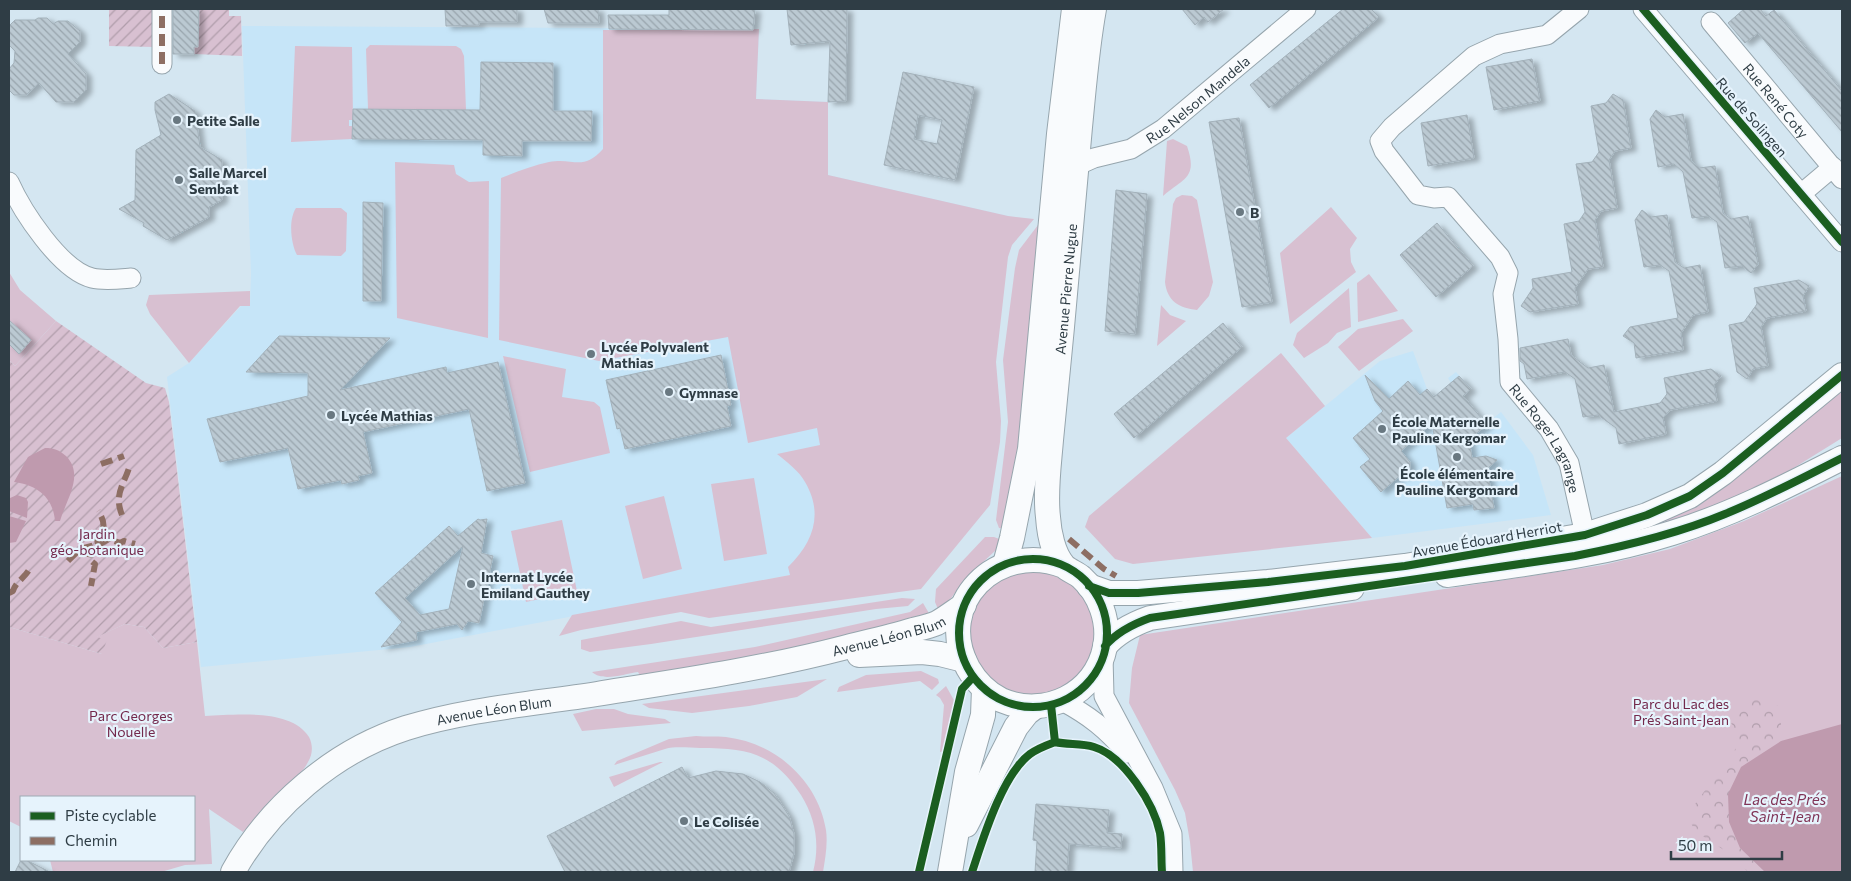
<svg xmlns="http://www.w3.org/2000/svg" width="1851" height="881" font-family="Commissioner,sans-serif">
<style>
.built{fill:#c6e5f8}
.green{fill:#d8c0d1}
.forest{fill:url(#forest-crowns)}
.garden{fill:url(#garden-furrows)}
.water{fill:#bf9aae}
.building{fill:url(#building-back-hatch);stroke:#a3b1ba;fill-rule:evenodd;filter:url(#shadow)}
.lines{fill:none;stroke-linecap:round;stroke-linejoin:round}
.minor-casing{stroke:#96a5ad;stroke-width:21}
.major-casing{stroke:#96a5ad;stroke-width:26}
.minor{stroke:#f9fbfd;stroke-width:19}
.major{stroke:#f9fbfd;stroke-width:24}
.quiet{stroke:#8d6e63;stroke-width:6;stroke-dasharray:12 6;stroke-linecap:butt}
.cycleway-casing{stroke:#e6f3fc;stroke-width:11}
.cycleway{stroke:#1b5e20;stroke-width:8}
.poi-dot{fill:#697881;stroke:#e6f3fc;stroke-width:2}
.labels{text-anchor:middle;dominant-baseline:central;stroke-width:4.5;stroke-linejoin:round;paint-order:stroke}
.street-label{font-size:14px;fill:#2f3d45;stroke:#e6f3fc}
.poi-label{font-size:14px;font-weight:bold;fill:#2f3d45;stroke:#e6f3fc;text-anchor:start}
.park-label{font-size:14px;fill:#74294c;stroke:#e6f3fc}
.water-label{font-size:15px;font-style:italic;fill:#803457;stroke:#e6f3fc}
</style>
<defs>
<pattern id="forest-crowns" width="20" height="18" patternUnits="userSpaceOnUse" patternTransform="scale(1.25)"><rect width="20" height="18" fill="#d8c0d1"/><path d="M2 6a3 3 0 1 1 6 0M12 15a3 3 0 1 1 6 0" fill="none" stroke="#b09dab"/></pattern>
<pattern id="garden-furrows" width="10" height="10" patternUnits="userSpaceOnUse" patternTransform="scale(1.25)"><rect width="10" height="10" fill="#d8c0d1"/><path d="M-1 1l2-2M0 10L10 0M9 11l2-2" fill="none" stroke="#b09dab"/></pattern>
<pattern id="building-back-hatch" width="6" height="6" patternUnits="userSpaceOnUse" patternTransform="scale(1.25)"><rect width="6" height="6" fill="#bbc9d2"/><path d="M-1 5l2 2M0 0l6 6M5-1l2 2" fill="none" stroke="#98a4ac"/></pattern>
<filter id="shadow"><feDropShadow dx="5.5" dy="3" stdDeviation="2.5" flood-color="#0004"/></filter>
</defs>
<rect width="100%" height="100%" fill="#d4e6f1"/>
<path class="built" d="M242,26L759,29L756,99L828,102V175L1008,216L790,575L410,647L201,667L167,377L189,363L241,306L250,305L251,274Z
M1413,351L1427,389L1434,397L1451,383L1448,378L1456,372L1471,389L1463,396L1486,424L1501,412L1533,455L1551,515L1372,538L1286,438L1380,361Z"/>
<path class="green" d="M759,29L756,99L828,102V175L1008,216L1034,219L1012,245L1008,257L996,362L1001,421L1000,442L990,505L921,589L709,618L681,612L581,630L559,636L572,615L790,575L788,567C813,543 824,514 805,482C799,471 787,462 777,454L820,445L817,428L748,443L728,337L599,361L499,340L501,178C517,172 533,165 549,162C574,157 582,172 603,149V30Z
M370,45L456,46L461,49L464,56L466,110L368,109L366,49Z
M295,46L352,47L353,120H349V126H352V139L291,142Z
M1173,139L1187,146C1198,178 1184,178 1163,196L1167,141Z
M1046,144L1022,448L1006,529L999,528L996,520L1008,422L1003,360L1015,268L1019,250L1038,225Z
M395,162L454,165L456,174L469,182L489,181L488,338L397,318Z
M1182,195L1192,196L1197,200L1213,282L1209,296L1197,310C1179,308 1167,301 1165,282L1173,204L1176,198Z
M1331,207L1357,238L1350,249L1351,262L1356,272L1290,324L1280,253Z
M296,208H341L347,213L346,251L341,256L297,255C291,244 288,220 296,208Z
M9,272L20,290L56,321L15,366L9,360Z
M1369,274L1398,311L1358,322L1357,283Z
M1349,288L1351,327L1337,333L1328,343L1304,358L1293,345L1297,333Z
M250,291V306H240L189,363L150,314L146,305L149,295Z
M1161,305L1170,315L1186,321L1157,346Z
M1403,319L1413,331L1359,371L1338,347L1358,329Z
M1281,353L1325,406L1286,438L1372,538L1133,564L1115,559L1085,527L1089,516Z
M503,356L566,369L562,397L594,402L600,407L610,453L530,472Z
M1842,387V438L1771,482L1717,510L1628,536L1627,528Z
M1842,476V872H1193L1190,842L1185,813L1175,790L1129,703L1132,668L1140,635L1603,565L1670,549L1744,521Z
M754,478L767,554L724,561L711,484Z
M664,496L682,569L643,579L625,506Z
M562,520L577,591L526,602L511,531Z
M985,537H994L1002,540L996,550L964,580L940,614L935,602L936,589Z
M969 633a63 63 0 1 1 126 0a63 63 0 1 1-126 0Z
M902,598L915,599L908,606L876,609L651,644L590,652L581,649V640L681,621L711,627Z
M923,603L930,615L891,629L642,679L638,672C624,674 603,682 592,672L755,647L910,612Z
M125,624L144,627L163,648L197,642L205,716C235,715 291,708 309,737C313,745 313,754 308,762C303,772 293,780 286,788C272,803 257,817 243,832L209,809L212,864L185,865L161,872H53L50,860H194V797H21V827L9,821V627L102,654L96,637Z
M921,671L938,679L939,683L932,690L920,681L837,692L839,687L866,675Z
M827,679L797,697L749,706L692,713L649,708L642,704Z
M946,686L955,702L945,751L940,752L944,705L940,698L936,695Z
M596,709H614L628,714L665,719L671,723L582,731L573,714Z
M696,736C706,737 716,736 726,737C776,743 818,781 826,830C828,844 825,859 823,872H813C820,845 816,819 801,795C773,753 749,748 700,748C689,748 676,746 665,749C648,754 631,760 614,765L617,761L669,739Z
M660,762H663L614,787L609,777Z"/>
<path class="forest" d="M1764,696L1778,706L1781,721V741L1741,767L1740,848L1765,872H1748L1730,854L1695,831L1687,815L1739,744L1737,733L1727,716L1742,702Z"/>
<path class="garden" d="M109,9H154V47L109,46Z
M199,9H229V16H241L242,56L194,54V47L198,46Z
M56,321L146,383L165,388L169,402L197,642L163,648L144,627L125,624L97,637L107,640L102,654L9,627V360L15,366Z"/>
<path class="water" d="M45,448C54,448 59,450 66,456C85,475 66,500 60,521H55C53,497 37,485 14,482L28,457Z
M17,495L26,498L28,502L27,518L9,511L10,498Z
M9,516L26,521L16,542L9,543Z
M1842,724V872H1765L1740,848L1729,822L1728,794L1741,767L1781,741Z"/>
<path class="building" d="M173,9H199L198,47H194V54H173Z
M445,9H517V22H479V25L446,26Z
M544,9H598L599,23H548Z
M669,9H755L753,30L609,29L608,15H669Z
M787,9H847L846,101L828,102L830,41L791,45Z
M1182,9H1224L1208,22L1204,17L1195,25Z
M1343,9H1371L1379,17L1269,108L1250,85Z
M1744,9H1760L1766,16L1774,10L1842,91V132L1758,33L1745,43L1728,23Z
M38,18H47L53,24L58,21H68L80,31V42L68,54L86,74V90L74,102H56L39,83L26,95H14L9,90V69L14,63L15,51L9,45V26L15,20H35Z
M1532,59L1540,101L1494,110L1486,67Z
M481,62L553,63V111H592L591,141H522V156L483,155V140L352,139L353,109L480,110Z
M903,72L974,87L955,180L884,165ZM918,115L942,120L937,144L914,139Z
M169,94L195,111L200,147L222,160V200L209,207V217L167,240L143,226L144,223L119,209L135,200L136,150L161,135L155,110V102Z
M1613,94L1623,100L1631,148L1615,151L1609,160L1617,208L1601,211L1595,220L1603,267L1588,269L1575,288L1578,304L1530,312L1521,306L1533,288L1532,279L1572,272L1564,224L1579,221L1585,212L1576,164L1592,162L1599,152L1591,106L1606,103Z
M1656,110L1665,117L1683,114L1691,161L1699,168L1715,166L1723,213L1731,219L1748,216L1758,264L1751,273L1742,266L1725,268L1717,222L1708,216L1692,218L1683,172L1674,164L1658,167L1650,119Z
M1467,115L1474,158L1428,166L1421,123Z
M1239,118L1272,302L1242,307L1209,122Z
M1116,190L1147,194L1135,334L1105,331Z
M363,202L383,203L381,301H363Z
M1642,210L1651,217L1667,215L1675,262L1684,268L1700,265L1708,312L1693,315L1681,333L1683,350L1636,358L1634,343L1623,336L1630,327L1678,318L1669,271L1660,265L1644,267L1635,220Z
M1437,223L1473,266L1436,297L1400,255Z
M1799,280L1809,286L1803,296L1806,311L1767,318L1761,327L1768,366L1753,369L1747,379L1737,372L1729,325L1744,322L1757,304L1754,288Z
M9,320L31,340L19,354L9,344Z
M1223,323L1242,347L1134,438L1114,414Z
M279,336L390,338L340,390L446,367L447,373L498,362L525,483L487,491L469,409L363,432L372,473L358,476L359,480L342,484L341,480L298,489L288,448L220,462L207,419L308,396V373L246,372Z
M1568,339L1571,355L1588,368L1604,365L1614,412L1660,403L1667,394L1664,378L1711,369L1721,376L1714,385L1717,401L1670,410L1663,418L1666,434L1619,444L1616,428L1598,415L1583,417L1575,379L1565,372L1527,379L1524,364L1520,361V348Z
M721,355L731,405L727,406L731,426L625,449L620,428L617,429L606,380Z
M1365,375L1389,399L1408,381L1420,395L1427,389L1434,397L1459,376L1471,389L1463,396L1487,425L1469,439L1472,458L1486,456L1497,460L1487,469L1494,508L1474,510L1473,504L1447,508L1432,423L1401,451L1410,462V469L1404,476L1402,474L1381,492L1360,467L1370,459L1353,438L1383,411L1375,401Z
M478,519L480,520L487,519L481,553L493,556L479,623L468,621L462,630L457,624L416,632L417,640L381,647L402,622L375,593L449,526L458,536ZM463,546L449,609L420,615L405,598Z
M682,767L688,778L716,771L743,774L760,782L774,793L789,816L794,834V853L789,872H565L547,836Z
M1036,804L1109,810L1107,833L1122,834L1121,848L1069,844L1067,872H1035L1037,841L1033,840Z
M21,860H26L50,872H15Z"/>
<g class="lines">
<g class="minor-casing">
<g id="minor">
<path id="s1" d="M1579,9L1547,35L1500,44L1474,56L1392,127L1380,141L1384,151L1418,195L1434,198L1448,197L1500,257L1508,273L1503,294L1508,339L1510,382L1549,429L1569,463L1585,535"/>
<path d="M1643,9L1842,242"/>
<path id="s2" d="M1711,22L1842,179"/>
<path d="M162,64V9"/>
<path id="s3" d="M1076,166L1094,158L1131,149L1163,129L1306,9"/>
<path d="M9,182C22,211 60,270 92,278C104,281 119,279 131,278"/>
<path d="M1801,194L1833,167"/>
<path d="M1103,656L1104,696L1153,788L1172,834L1173,872"/>
<path d="M1062,701C1090,716 1106,729 1127,753"/>
</g>
</g>
<g class="major-casing">
<g id="major">
<path d="M1005,564L1012,538L1030,449L1059,134L1074,9"/>
<path id="s4" d="M1064,566C997,540 933,604 968,668C976,682 987,693 1001,700C1045,719 1096,694 1105,647C1110,622 1100,594 1081,577C1076,573 1068,570 1064,566C1053,554 1049,532 1048,517C1045,492 1049,465 1051,440C1055,402 1058,365 1062,327C1068,260 1074,193 1080,127C1084,87 1087,47 1094,9"/>
<path d="M1447,575C1523,564 1599,556 1672,533C1731,515 1787,486 1842,458"/>
<path d="M1089,586L1109,593H1138L1268,582L1405,566L1585,535L1647,515L1690,496L1723,473L1842,375"/>
<path d="M1105,646C1117,632 1133,624 1150,618L1352,588"/>
<path d="M859,655L922,652L940,654L964,660"/>
<path d="M966,825L1016,727L1027,713L1035,707"/>
<path id="s5" d="M233,872C269,807 334,751 406,728C468,709 533,704 597,694C679,681 762,669 843,648C867,642 890,637 913,630C921,628 930,626 937,623C946,618 955,611 964,605"/>
<path d="M950,872L967,772L983,715L984,689"/>
</g>
</g>
<use href="#minor" class="minor"/>
<use href="#major" class="major"/>
<path class="quiet" d="M162,64V9
M101,464L124,456
M122,515C114,495 123,486 129,468
M1069,539L1104,569L1116,576
M98,544L97,539C106,530 105,521 98,511
M89,547L87,551L90,554L89,559L95,564L91,586
M68,561L80,549L102,543L109,539L120,543L124,541L135,544
M9,593L13,591C16,581 26,577 30,568"/>
<g class="cycleway-casing">
<path id="cycleway" d="M1643,9L1842,242
M959 633a74 74 0 1 1 148 0a74 74 0 1 1-148 0Z
M1089,586L1109,593H1138L1268,582L1405,566L1585,535L1647,515L1690,496L1723,473L1842,375
M1105,646C1117,632 1133,624 1150,618L1575,556C1626,546 1677,534 1725,514C1765,498 1804,477 1842,458
M1055,742C1068,745 1081,743 1094,747C1124,756 1154,804 1160,833C1162,846 1161,860 1162,872
M919,872L962,689L973,677
M972,872C983,839 1002,775 1030,754C1038,748 1047,745 1055,742L1051,705"/>
</g>
<use href="#cycleway" class="cycleway"/>
</g>
<g class="poi-dot">
<circle cx="177" cy="120" r="5"/>
<circle cx="179" cy="180" r="5"/>
<circle cx="1240" cy="212" r="5"/>
<circle cx="591" cy="354" r="5"/>
<circle cx="669" cy="392" r="5"/>
<circle cx="331" cy="415" r="5"/>
<circle cx="1382" cy="429" r="5"/>
<circle cx="1457" cy="457" r="5"/>
<circle cx="471" cy="584" r="5"/>
<circle cx="684" cy="821" r="5"/>
</g>
<g class="labels">
<g class="street-label">
<text stroke="none"><textPath href="#s3" startOffset="141">Rue Nelson Mandela</textPath></text>
<text stroke="none"><textPath href="#s2" startOffset="102">Rue René Coty</textPath></text>
<text transform="translate(1752 117) rotate(49)">Rue de Solingen</text>
<text stroke="none"><textPath href="#s4" startOffset="744">Avenue Pierre Nugue</textPath></text>
<text stroke="none"><textPath href="#s1" startOffset="616">Rue Roger Lagrange</textPath></text>
<text transform="translate(1487 539) rotate(-10)">Avenue Édouard Herriot</text>
<text stroke="none"><textPath href="#s5" startOffset="722">Avenue Léon Blum</textPath></text>
<text stroke="none"><textPath href="#s5" startOffset="320">Avenue Léon Blum</textPath></text>
</g>
<g class="poi-label">
<text x="187" y="120">Petite Salle</text>
<text x="189" y="172">Salle Marcel<tspan x="189" dy="16">Sembat</tspan></text>
<text x="1250" y="212">B</text>
<text x="601" y="346">Lycée Polyvalent<tspan x="601" dy="16">Mathias</tspan></text>
<text x="679" y="392">Gymnase</text>
<text x="341" y="415">Lycée Mathias</text>
<text x="1392" y="421">École Maternelle<tspan x="1392" dy="16">Pauline Kergomar</tspan></text>
<text x="1457" y="473" text-anchor="middle">École élémentaire<tspan x="1457" dy="16">Pauline Kergomard</tspan></text>
<text x="481" y="576">Internat Lycée<tspan x="481" dy="16">Emiland Gauthey</tspan></text>
<text x="694" y="821">Le Colisée</text>
</g>
<g class="park-label">
<text x="97" y="533">Jardin<tspan x="97" dy="16">géo-botanique</tspan></text>
<text x="1681" y="703">Parc du Lac des<tspan x="1681" dy="16">Prés Saint-Jean</tspan></text>
<text x="131" y="715">Parc Georges<tspan x="131" dy="16">Nouelle</tspan></text>
</g>
<g class="water-label">
<text x="1785" y="799">Lac des Prés<tspan x="1785" dy="17">Saint-Jean</tspan></text>
</g>
</g>
<rect width="1851" height="881" fill="none" stroke="#2f3d45" stroke-width="20"/>
<rect x="20" y="796" width="175" height="65" fill="#e6f3fc" stroke="#9daab3"/>
<rect x="30" y="812" width="25" height="8" fill="#1b5e20" stroke="#9daab3"/>
<text x="65" y="821" font-size="15" fill="#2f3d45">Piste cyclable</text>
<rect x="30" y="837" width="25" height="8" fill="#8d6e63" stroke="#9daab3"/>
<text x="65" y="846" font-size="15" fill="#2f3d45">Chemin</text>
<path d="M1671 851v8h111v-8" fill="none" stroke="#2f3d45" stroke-width="2.5"/>
<text x="1678" y="851" font-size="15" fill="#2f3d45" stroke="#e6f3fc" stroke-width="4" paint-order="stroke">50 m</text>
</svg>
